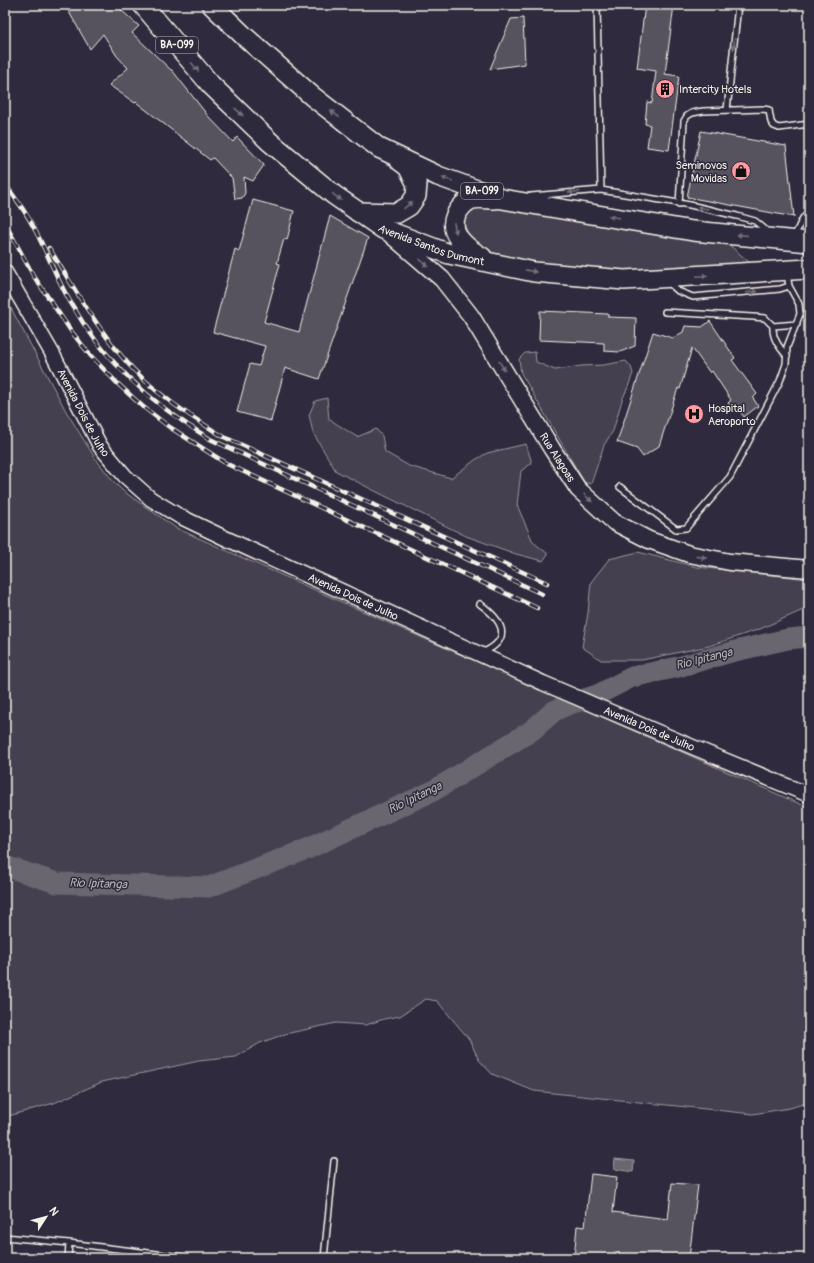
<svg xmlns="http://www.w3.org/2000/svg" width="814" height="1263" font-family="Pangolin,sans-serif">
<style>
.green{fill:#454050;stroke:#9c989c}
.water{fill:#6a6670;stroke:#a19ea0}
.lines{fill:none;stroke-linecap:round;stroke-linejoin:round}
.river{stroke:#6a6670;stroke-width:21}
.building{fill:#56525f;stroke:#f4f1e8}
.lane-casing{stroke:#f4f1e8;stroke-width:8}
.secondary-casing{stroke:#f4f1e8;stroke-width:17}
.primary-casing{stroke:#f4f1e8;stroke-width:19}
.highway-casing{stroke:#f4f1e8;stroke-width:22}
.lane{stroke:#2f2a3d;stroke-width:5}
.secondary{stroke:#2f2a3d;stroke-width:14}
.primary{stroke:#2f2a3d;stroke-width:16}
.highway{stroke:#2f2a3d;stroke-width:19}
.rail-casing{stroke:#f4f1e8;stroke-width:4.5}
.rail{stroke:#2f2a3d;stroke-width:3;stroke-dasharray:9;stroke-linecap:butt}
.oneway{fill:#747079}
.labels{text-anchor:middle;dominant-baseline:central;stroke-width:3;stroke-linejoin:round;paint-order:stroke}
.shield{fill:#2f2a3d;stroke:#b9b5b5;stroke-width:1}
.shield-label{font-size:10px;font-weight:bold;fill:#f4f1e8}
.poi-label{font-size:11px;fill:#f4f1e8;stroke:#2f2a3d;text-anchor:start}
.street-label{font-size:11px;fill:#f4f1e8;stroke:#2f2a3d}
.water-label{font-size:12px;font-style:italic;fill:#b6b2b2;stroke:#2f2a3d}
</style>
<rect width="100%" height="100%" fill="#2f2a3d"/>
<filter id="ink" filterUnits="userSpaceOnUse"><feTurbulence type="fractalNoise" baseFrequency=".025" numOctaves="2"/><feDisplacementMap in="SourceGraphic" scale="8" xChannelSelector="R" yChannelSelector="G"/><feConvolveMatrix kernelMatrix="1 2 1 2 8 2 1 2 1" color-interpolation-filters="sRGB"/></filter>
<g filter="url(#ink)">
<path class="green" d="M478,207H499L633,231L726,242L756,268L632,273L584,270L530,262L484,251L461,233L466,211Z
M5,297L66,411L95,458L113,481L123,491L176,528L391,624L809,808V1102L790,1108L753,1114L534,1091L492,1074L479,1060L469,1039L437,1001L426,999L400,1016L384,1019L366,1025L336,1023L285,1034L260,1043L236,1057L199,1061L102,1082L54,1103L5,1117Z
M535,352L536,362L555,370L581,366L603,365L626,361L631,367L633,373L628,387L622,400L613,431L604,445L591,484L584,482L521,373L519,359L525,353Z
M327,398L329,419L357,437L376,429L382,436L385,452L409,466L451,478L475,460L487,453L526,444L532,463L521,471L517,505L533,542L548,554L543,561L516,554L466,536L377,492L336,471L313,433L309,415L315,401Z
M638,552L697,567L809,579V610H803L760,629L709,646L642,660H601L582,647L588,613L591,582L609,559Z"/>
<path class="water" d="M615,1159L634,1161L633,1172L614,1169Z"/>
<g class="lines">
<path class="river" d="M5,866L57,883L209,887L307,849L433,791L531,731L554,711L567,705L597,695L632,677L678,667L735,651L788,639L809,637"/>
</g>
<path class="building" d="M65,5H126L121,10L139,26L132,33L171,70H172L208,116L233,142L237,137L264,165L253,181L244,177L245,193L242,198L235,199L232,178L213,158L210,160L136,102L135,103L109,85L128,68L117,56L103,34L90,49Z
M645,5H674L665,74L679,76L669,150L647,147L650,125L645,124L647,102L652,103L656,71L637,68Z
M523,18L525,64L490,69L511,19Z
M701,131L786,146L794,217L687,197Z
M253,200L294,211L287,240L284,239L277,263L280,264L264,322L299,332L330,216L368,238L319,379L285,368L271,421L237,412L250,364L259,366L265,346L213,332L235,249L239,251Z
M540,311L608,314V317L636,318L635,346L620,352L604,351V343L539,340Z
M710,321L735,358L732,360L757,394L753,398L758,406L744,417L738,409L734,412L728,403L731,400L712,371L710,373L692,348L680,389L678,388L659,446L643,457L637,449L617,442L653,332L673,338L683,332L685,326L702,327Z
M591,1174L617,1177L613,1212L668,1219L672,1183L698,1185L689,1258H574L577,1226L585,1227Z"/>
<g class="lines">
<g class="lane-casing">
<path id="lane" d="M597,5L601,190
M727,110L738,5
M531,196L601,190L690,205L737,216L755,221L767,231
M679,204L684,121L687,116L692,113L703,111L764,109L769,110L771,122L774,126L779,128L809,124
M794,237L803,218L809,213
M669,283L678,291L693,297L780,289L789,286
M665,312L753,317L765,318L773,326L797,324
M773,326C772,338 779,347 787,356
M620,487L676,529L686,528L730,477L780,381L786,364L787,347L800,314L799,304L789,286L787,274
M480,604C502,620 514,639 482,653
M5,1237L69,1243L189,1258
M68,1258L69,1243
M324,1258L334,1161"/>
</g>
<g class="secondary-casing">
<g id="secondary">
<path id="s1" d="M5,272L52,353L100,446L125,476L151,499L179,516L225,538L543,683L695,748L809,795"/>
</g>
</g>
<g class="primary-casing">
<g id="primary">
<path id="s2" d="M391,235L442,279L471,316L552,449L578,489L614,522L649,540L689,554L730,562L809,569"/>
</g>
</g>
<g class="highway-casing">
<g id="highway">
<path id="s3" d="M143,5L211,85L270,142L334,195L383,229L449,254L534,272L624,280L809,269"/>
<path d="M212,5L244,36L312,96L379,148L438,176L502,199L693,231L809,242"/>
<path d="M358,212L397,213L409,206L416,196L417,184L408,167L400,161"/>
<path d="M482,257C466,248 446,233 457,213C460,208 464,203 470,200C476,197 488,199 495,199"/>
</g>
</g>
<use href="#lane" class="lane"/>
<use href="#secondary" class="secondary"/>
<use href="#primary" class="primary"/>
<use href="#highway" class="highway"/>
<g class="rail-casing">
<path id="rail" d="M5,184C16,199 27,213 35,230C48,254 57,280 71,303C104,362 153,405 210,439L542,594
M5,223L33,275L71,331L91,356L117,383L142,406L168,426L227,464L537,608
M49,248C73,286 95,325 124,359C151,391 188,415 224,437L547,583"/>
</g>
<use href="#rail" class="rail"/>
</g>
<defs><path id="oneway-solid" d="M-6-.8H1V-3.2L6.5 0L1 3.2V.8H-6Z"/></defs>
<g class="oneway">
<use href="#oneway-solid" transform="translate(734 44) rotate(96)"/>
<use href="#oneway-solid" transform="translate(195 67) rotate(50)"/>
<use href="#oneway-solid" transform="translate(239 112) rotate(44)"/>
<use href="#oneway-solid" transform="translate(335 114) rotate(-142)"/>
<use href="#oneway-solid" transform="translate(447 179) rotate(-160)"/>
<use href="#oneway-solid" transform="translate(574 192) rotate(176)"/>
<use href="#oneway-solid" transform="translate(337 197) rotate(36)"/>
<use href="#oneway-solid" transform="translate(408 205) rotate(-42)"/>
<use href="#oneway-solid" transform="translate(703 208) rotate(-168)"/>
<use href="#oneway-solid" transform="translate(614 217) rotate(-170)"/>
<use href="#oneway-solid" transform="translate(455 228) rotate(78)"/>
<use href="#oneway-solid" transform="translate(742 235) rotate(-175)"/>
<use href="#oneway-solid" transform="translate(424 263) rotate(41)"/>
<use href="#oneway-solid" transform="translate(531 271) rotate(11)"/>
<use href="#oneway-solid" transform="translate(702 276) rotate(-3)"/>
<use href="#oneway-solid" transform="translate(752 292) rotate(-5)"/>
<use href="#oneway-solid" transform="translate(502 366) rotate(59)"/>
<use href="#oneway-solid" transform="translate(588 498) rotate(43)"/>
<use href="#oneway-solid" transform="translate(701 557) rotate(11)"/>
</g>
</g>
<defs>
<g id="building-disc" transform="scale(1)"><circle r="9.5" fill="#ff9aa2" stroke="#2f2a3d"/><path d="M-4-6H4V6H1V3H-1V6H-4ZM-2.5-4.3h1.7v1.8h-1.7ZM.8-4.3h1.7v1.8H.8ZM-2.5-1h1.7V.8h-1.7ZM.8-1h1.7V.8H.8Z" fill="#111"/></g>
<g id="shop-disc" transform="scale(1)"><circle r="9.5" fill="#ff9aa2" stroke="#2f2a3d"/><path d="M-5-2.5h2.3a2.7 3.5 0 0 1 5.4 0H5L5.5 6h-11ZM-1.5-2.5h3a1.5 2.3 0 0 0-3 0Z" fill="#111"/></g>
<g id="hospital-disc" transform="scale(1)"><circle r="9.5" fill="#ff9aa2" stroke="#2f2a3d"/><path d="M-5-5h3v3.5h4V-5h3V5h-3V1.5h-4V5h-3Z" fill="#111"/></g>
</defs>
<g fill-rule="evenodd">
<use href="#building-disc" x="665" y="89"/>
<use href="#shop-disc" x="741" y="171"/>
<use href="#hospital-disc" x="694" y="414"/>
</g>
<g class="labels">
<g class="shield">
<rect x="156" y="37" width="42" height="16" rx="3"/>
<rect x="461" y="183" width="42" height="16" rx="3"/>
</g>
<g class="shield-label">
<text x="177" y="45">BA-099</text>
<text x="482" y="191">BA-099</text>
</g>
<g class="poi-label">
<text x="679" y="89">Intercity Hotels</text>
<text x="727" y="165" text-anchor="end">Seminovos<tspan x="727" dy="13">Movidas</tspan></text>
<text x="708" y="408">Hospital<tspan x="708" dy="13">Aeroporto</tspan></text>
</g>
<g class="street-label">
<text stroke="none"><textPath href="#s3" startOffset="381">Avenida Santos Dumont</textPath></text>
<text stroke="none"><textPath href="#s1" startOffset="161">Avenida Dois de Julho</textPath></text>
<text stroke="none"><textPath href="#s2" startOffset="280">Rua Alagoas</textPath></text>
<text stroke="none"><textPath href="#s1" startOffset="497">Avenida Dois de Julho</textPath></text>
<text stroke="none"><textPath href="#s1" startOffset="821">Avenida Dois de Julho</textPath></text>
</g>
<g class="water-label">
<text transform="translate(704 659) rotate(-14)">Rio Ipitanga</text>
<text transform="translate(415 798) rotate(-26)">Rio Ipitanga</text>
<text transform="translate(98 884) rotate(2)">Rio Ipitanga</text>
</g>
</g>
<rect width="814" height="1263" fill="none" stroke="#2f2a3d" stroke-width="20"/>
<rect x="10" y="10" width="794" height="1243" fill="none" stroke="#f4f1e8" stroke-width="1.5" filter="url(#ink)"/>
<g transform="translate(46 1217) rotate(54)" stroke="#2f2a3d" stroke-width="3" paint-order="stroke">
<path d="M0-3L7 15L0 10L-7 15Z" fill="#f4f1e8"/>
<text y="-6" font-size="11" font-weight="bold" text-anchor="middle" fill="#f4f1e8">N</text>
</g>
</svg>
